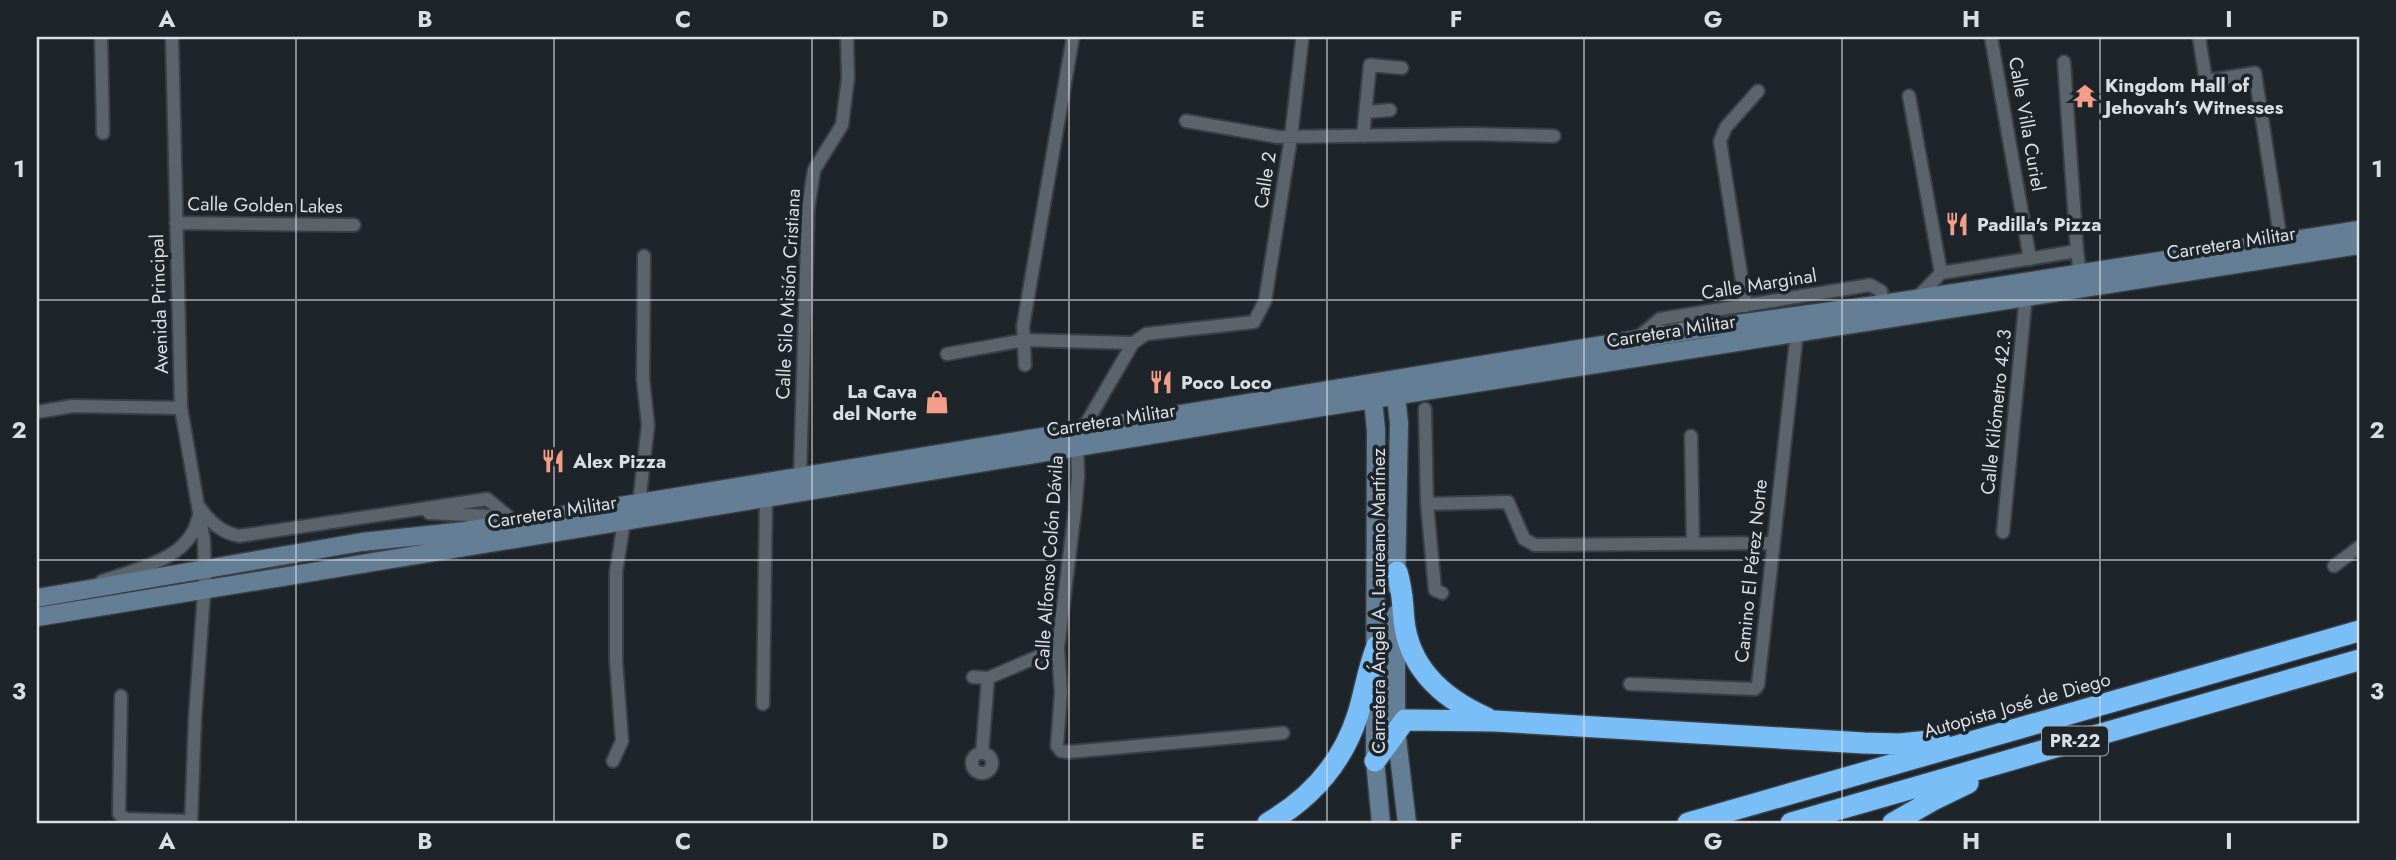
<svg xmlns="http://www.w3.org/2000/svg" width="2396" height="860" font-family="Jost,sans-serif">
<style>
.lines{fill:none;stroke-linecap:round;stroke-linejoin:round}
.minor-casing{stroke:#3a3f45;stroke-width:16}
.secondary-casing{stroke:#3a3f45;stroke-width:21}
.motorway-casing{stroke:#3a3f45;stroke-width:24}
.minor{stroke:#5b646b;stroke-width:12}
.secondary{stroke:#647f95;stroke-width:18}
.motorway{stroke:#79bef6;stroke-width:21}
.grid{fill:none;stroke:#dadfe3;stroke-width:2;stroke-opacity:0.55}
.labels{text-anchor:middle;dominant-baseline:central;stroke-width:7;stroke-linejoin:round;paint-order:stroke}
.shield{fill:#1d242a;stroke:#a1a7ac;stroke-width:2}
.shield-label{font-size:18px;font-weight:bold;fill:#dadfe3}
.poi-label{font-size:19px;font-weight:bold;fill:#dadfe3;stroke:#1d242a;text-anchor:start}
.street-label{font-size:19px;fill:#dadfe3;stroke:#1d242a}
.neatline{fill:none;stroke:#dadfe3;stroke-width:2.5}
.grid-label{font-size:23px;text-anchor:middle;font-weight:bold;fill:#dadfe3}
</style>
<rect width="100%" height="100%" fill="#1d242a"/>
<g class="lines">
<g class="minor-casing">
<path id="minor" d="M101,37L103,133
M172,37L181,408L204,541L205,579L195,718L191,823
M1991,37L2030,259
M2199,37L2206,81L2255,73L2281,242
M2064,62L2077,251L2080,272
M1909,96L1941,273
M1366,112L1390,110
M1186,121L1278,137L1470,134L1554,136
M1363,136L1370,65L1402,68
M176,223L354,225
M1916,299L1941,273L2077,251
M1746,306L1720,141L1726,127L1758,91
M1636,339L1660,319L1870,285L1881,291L1883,304
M947,354L1025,340L1133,343L1146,334L1254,322L1265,301L1291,137L1302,41
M1025,365L1023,326L1073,37
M1425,409L1427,504L1435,590L1442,593
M37,412L73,406L181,408
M1076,430L1087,422L1133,343
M1691,436L1693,544
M1077,447L1078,476L1075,510L1058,648L1061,692L1057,746L1061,751L1069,752L1283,733
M800,477L808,209L814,170L842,125L848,78L847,37
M1427,504L1508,502L1524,539L1535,545L1773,543
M200,508C211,523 221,532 239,536L487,499L509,517
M429,513L509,517
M2003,532L2026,295
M2334,566L2359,547
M102,581C137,569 190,559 198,518
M973,677L988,678L1058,648
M1630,684L1755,689L1758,685L1797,332
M121,696L119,814L126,819L191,821
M763,704L766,498
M982,753L988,678
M972 763a10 10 0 1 1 20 0a10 10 0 1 1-20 0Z
M613,761L622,741L616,661V572L624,522L639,503L648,425L643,379L644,256"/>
</g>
<g class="secondary-casing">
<path id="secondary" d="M1395,387L1399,423L1396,586
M1372,390L1376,430L1375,761L1381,823
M37,598L362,542L465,531L639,503L1694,330L1883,304L2359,230
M1396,614V730L1407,823
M37,617L1322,407L2359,245"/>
</g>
<g class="motorway-casing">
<path id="motorway" d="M1397,572C1403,592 1402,600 1404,620C1409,669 1444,699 1487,718
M1375,761L1405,720L1495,721L1864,743L1899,744L1940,740
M1268,823C1311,798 1343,762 1358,714C1365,691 1368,668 1377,646
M1688,823L2359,631
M1791,823L2359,660
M1893,823L1935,799L1968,783"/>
</g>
<use href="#minor" class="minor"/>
<use href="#secondary" class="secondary"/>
<use href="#motorway" class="motorway"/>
</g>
<path class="grid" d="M296,37V823M554,37V823M812,37V823M1069,37V823M1327,37V823M1584,37V823M1842,37V823M2100,37V823M37,300H2359M37,560H2359"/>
<defs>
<g id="temple-bare" transform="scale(1.89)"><path d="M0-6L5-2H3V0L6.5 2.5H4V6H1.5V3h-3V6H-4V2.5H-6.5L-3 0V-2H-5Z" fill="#f49e89" stroke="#1d242a" stroke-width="2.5" paint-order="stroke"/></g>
<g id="restaurant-bare" transform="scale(1.89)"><path d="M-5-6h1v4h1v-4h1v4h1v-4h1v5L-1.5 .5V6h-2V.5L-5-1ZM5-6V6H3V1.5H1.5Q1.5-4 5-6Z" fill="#f49e89" stroke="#1d242a" stroke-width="2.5" paint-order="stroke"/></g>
<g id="shop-bare" transform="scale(1.89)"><path d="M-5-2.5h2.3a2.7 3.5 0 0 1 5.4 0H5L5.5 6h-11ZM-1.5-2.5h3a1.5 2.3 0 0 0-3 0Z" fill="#f49e89" stroke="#1d242a" stroke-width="2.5" paint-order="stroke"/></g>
</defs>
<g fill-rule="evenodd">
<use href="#temple-bare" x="2085" y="96"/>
<use href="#restaurant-bare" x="1957" y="224"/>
<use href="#restaurant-bare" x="1161" y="382"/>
<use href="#shop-bare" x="937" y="402"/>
<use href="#restaurant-bare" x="553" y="461"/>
</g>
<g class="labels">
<rect class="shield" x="2042" y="726.5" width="66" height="29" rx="5"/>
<g class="shield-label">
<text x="2075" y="741">PR-22</text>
</g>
<g class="poi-label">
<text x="2105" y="85">Kingdom Hall of<tspan x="2105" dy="22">Jehovah’s Witnesses</tspan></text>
<text x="1977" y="224">Padilla's Pizza</text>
<text x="1181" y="382">Poco Loco</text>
<text x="917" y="391" text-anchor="end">La Cava<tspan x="917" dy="22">del Norte</tspan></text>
<text x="573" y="461">Alex Pizza</text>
</g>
<g class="street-label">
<text transform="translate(2027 124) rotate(80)">Calle Villa Curiel</text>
<text transform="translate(1265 180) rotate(-81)">Calle 2</text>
<text transform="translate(265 205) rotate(1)">Calle Golden Lakes</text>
<text transform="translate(2231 243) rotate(-9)">Carretera Militar</text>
<text transform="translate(1759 284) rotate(-9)">Calle Marginal</text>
<text transform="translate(788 294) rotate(-87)">Calle Silo Misión Cristiana</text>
<text transform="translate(159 304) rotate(-92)">Avenida Principal</text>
<text transform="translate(1671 331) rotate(-9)">Carretera Militar</text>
<text transform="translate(1996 412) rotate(-84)">Calle Kilómetro 42.3</text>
<text transform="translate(1111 420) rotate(-9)">Carretera Militar</text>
<text transform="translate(552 512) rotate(-9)">Carretera Militar</text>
<text transform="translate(1049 563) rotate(-86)">Calle Alfonso Colón Dávila</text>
<text transform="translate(1751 571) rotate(-84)">Camino El Pérez Norte</text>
<text transform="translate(1378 601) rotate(-90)">Carretera Ángel A. Laureano Martínez</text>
<text transform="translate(2017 705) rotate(-16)">Autopista José de Diego</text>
</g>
</g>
<rect width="2396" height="860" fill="none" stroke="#1d242a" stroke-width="77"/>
<rect x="38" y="38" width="2320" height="784" class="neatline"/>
<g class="grid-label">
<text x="167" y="27">A</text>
<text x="425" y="27">B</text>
<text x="683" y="27">C</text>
<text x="940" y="27">D</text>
<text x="1198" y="27">E</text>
<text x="1456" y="27">F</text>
<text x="1713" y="27">G</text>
<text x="1971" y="27">H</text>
<text x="2229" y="27">I</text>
<text x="19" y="177">1</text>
<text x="2377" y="177">1</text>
<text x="19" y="438">2</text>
<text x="2377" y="438">2</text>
<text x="19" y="699">3</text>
<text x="2377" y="699">3</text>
<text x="167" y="849">A</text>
<text x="425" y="849">B</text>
<text x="683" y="849">C</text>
<text x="940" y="849">D</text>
<text x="1198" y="849">E</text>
<text x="1456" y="849">F</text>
<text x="1713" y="849">G</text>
<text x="1971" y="849">H</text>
<text x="2229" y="849">I</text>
</g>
</svg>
